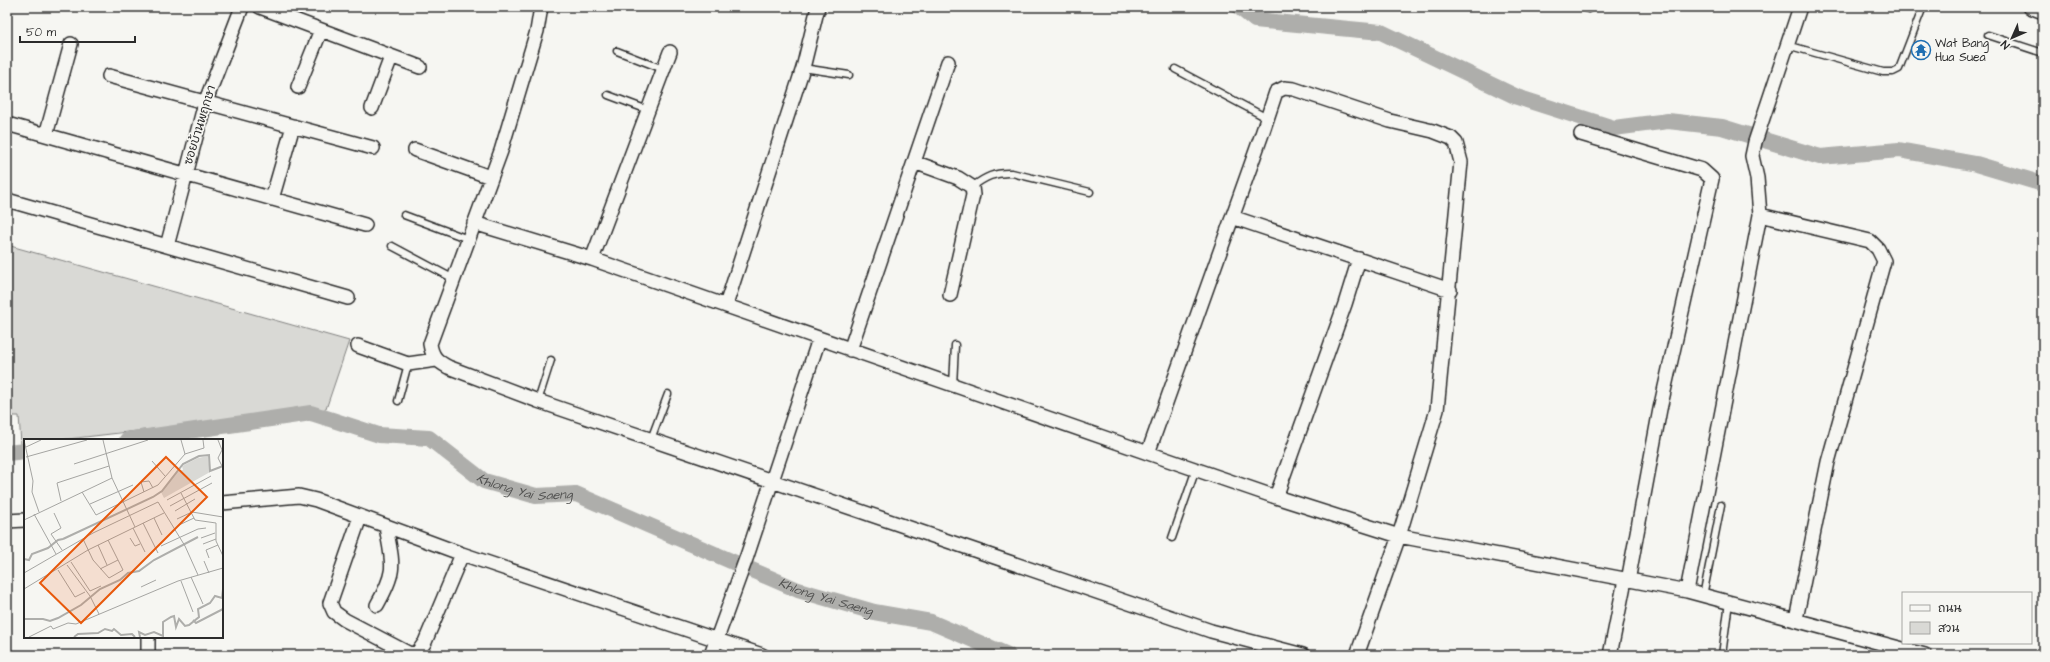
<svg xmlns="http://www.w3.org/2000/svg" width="2050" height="662" font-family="'Architects Daughter','Playpen Sans Thai',sans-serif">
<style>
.green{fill:#d9d9d5;stroke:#828280}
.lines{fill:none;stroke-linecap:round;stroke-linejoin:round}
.canal{stroke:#aeaeab;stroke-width:16}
.service-casing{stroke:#2b2b2b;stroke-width:9}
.minor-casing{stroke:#2b2b2b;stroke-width:16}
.service{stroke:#f6f6f2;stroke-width:6}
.minor{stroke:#f6f6f2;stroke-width:13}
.labels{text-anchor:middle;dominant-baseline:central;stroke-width:3.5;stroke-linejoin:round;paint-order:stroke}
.poi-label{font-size:12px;fill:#2b2b2b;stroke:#f6f6f2;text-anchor:start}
.street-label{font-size:12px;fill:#2b2b2b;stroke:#f6f6f2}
.water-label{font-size:13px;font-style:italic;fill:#525251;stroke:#f6f6f2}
.inset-river{fill:none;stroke:#aeaeab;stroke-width:2}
.inset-road{fill:none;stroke:#a5a5a2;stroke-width:1}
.view{fill:#e8590c;fill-opacity:0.15;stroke:#e8590c;stroke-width:2}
.inset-edge{fill:none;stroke:#2b2b2b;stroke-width:2}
</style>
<rect width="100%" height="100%" fill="#f6f6f2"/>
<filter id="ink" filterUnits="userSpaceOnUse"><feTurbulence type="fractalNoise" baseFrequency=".025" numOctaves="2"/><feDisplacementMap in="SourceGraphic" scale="8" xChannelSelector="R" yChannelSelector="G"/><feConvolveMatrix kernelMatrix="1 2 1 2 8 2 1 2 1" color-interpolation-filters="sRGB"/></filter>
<g filter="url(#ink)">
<path class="green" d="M7,245L349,341L326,409L59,440H25V444H21L19,416H7Z"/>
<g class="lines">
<g class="canal">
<path d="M1239,7L1255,20L1381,32L1517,97L1614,128L1668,121L1722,127L1820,157L1899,150L1976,164L2043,184"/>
<path id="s1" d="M127,440L311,413L379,435L429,438L484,481L536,496L576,494L798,590L874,612L931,622L1008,655"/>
<path d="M7,453L25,451"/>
</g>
<g class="service-casing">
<path id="service" d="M1588,9L1589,7
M1988,35L2043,53
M1787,45L1883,72H1893L1899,69L1923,7
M617,51L663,69
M803,68L849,75
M1175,69L1267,118
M608,95L648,110
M972,187C985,177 995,172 1012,173L1090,192
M404,215L468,239
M392,246L454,279
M953,386L955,345
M398,401L408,364
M538,401L551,360
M651,439L668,394
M1172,538L1196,469
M1703,596L1721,505
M1722,655L1729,602"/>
</g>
<g class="minor-casing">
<path id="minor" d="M260,7L420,67
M541,7L537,31L501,151L430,344C432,357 437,361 448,367L538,401L1211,631L1303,655
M2030,7L2043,12
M109,76L373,148
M298,87L321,30
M372,108L391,57
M7,124L365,225
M1581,134L1702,170L1712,179L1660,409L1628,581
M46,135L71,44
M415,150L490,177
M914,162L958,178L972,187L973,195L950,295
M272,199L293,126
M7,200L348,298
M1760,215L1870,241L1878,249L1884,261L1828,462L1796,619
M1232,217L1450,290
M474,223L592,259L1148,453L1276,497L1399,536L1687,591L1925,655
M167,246L205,103L242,7
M592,259L670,52
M726,305L803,68L818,7
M358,346L408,364L436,360
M850,350L948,62
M1148,453L1262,134L1276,92L1284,88L1294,89L1390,121L1433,131L1451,138L1456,143L1461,162L1437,410L1399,536L1357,655
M1276,497L1345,304L1359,259
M222,503L299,496L316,500L462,554L762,655
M360,517L330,603L334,612L345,620L410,654L418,652L425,642L462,554
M7,521L25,520
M1687,591L1760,215L1757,178L1752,156L1755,142L1800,7
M377,605C397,570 393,565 386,527
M148,637V655
M711,655L747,556L819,339
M1610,655L1625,580"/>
</g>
<use href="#service" class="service"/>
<use href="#minor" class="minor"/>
</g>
</g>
<defs>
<g id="temple-ring" transform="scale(1)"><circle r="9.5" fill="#f6f6f2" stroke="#1f6fb2" stroke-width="1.5"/><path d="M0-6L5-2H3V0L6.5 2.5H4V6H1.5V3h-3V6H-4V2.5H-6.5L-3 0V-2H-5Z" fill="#1f6fb2"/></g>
</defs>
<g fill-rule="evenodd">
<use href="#temple-ring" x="1921" y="50"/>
</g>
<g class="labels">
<g class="poi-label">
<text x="1935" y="43">Wat Bang<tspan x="1935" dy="14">Hua Suea</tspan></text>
</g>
<g class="street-label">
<text transform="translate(200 125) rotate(-73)">ซอยบ้านพฤกษา</text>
</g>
<g class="water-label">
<text stroke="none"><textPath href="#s1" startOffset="419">Khlong Yai Saeng</textPath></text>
<text stroke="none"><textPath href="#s1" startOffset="742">Khlong Yai Saeng</textPath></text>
</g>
</g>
<g transform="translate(24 439)">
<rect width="199" height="199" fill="#f6f6f2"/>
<path d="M184,17L186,33L140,59L137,53L154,32L159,31L158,27L174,19Z" fill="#d9d9d5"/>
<path class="inset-river" d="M39,100L129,58L138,52L159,25L175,17L185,16L186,32L199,27M0,120L5,121L8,115L24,109L34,101L39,100M0,180H19L26,182L34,179L57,166L76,150L96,141L104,134L115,132L130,121L174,98M169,181L172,184L199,170M50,198L54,195L74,194L81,190L88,192L90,190L97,196L108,195L111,198M116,198L115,193L121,196L130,193L139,197V183L147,178L150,177L152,188L155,180L161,187L165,186L175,178L174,170L186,164L191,157L198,159L199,150"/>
<path class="inset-road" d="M0,1L9,42L8,53L15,73M79,1L88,39L111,88M157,1L161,15M194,1L198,11L194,19L199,29M2,8L17,1M2,18L63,1M128,22L141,37M50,25L124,1M58,53L72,76L134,46L161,15L180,9L179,1M120,53L117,43L125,42L129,49M157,54L171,81L192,84V102L199,117M143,61L187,37M37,62L33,44L85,27M66,65L109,46M146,67L188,44M151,72L171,60M30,74L37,89L27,95L38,111M10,75L32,115M130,79L138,96M153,80L168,73L199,78M0,81L88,39M119,84L134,114M155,86L170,79M109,89L121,113M106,99L111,107L116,105M177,99L191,94M59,100L69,121L85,139L99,131L84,101M179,105L192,100M74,106L83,126M137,107L174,90L182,89M185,119L182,111L194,106M180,122L185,134M47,123L66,152L77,147M43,126L66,157L75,175M76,130L94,121M34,131L51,158L61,153M0,134L69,94L134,63L161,107L174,136M167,138L179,165M157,142L169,173M117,148L132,141M0,150L64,111L140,74M5,198L27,187L29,190L44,184L52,185L154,142L199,129"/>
<path class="view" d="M142,18L183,58L57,184L16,144Z"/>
<rect width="199" height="199" class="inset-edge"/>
</g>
<rect width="2050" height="662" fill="none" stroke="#f6f6f2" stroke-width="24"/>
<rect x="12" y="12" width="2026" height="638" fill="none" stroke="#2b2b2b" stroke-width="1.5" filter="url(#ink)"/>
<rect x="1902" y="592" width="130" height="52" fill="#f6f6f2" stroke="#a5a5a2"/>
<rect x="1910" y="605" width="20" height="6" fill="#f6f6f2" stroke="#a5a5a2"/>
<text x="1938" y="612" font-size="12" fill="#2b2b2b">ถนน</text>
<rect x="1910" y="622" width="20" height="12" fill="#d9d9d5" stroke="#a5a5a2"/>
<text x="1938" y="632" font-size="12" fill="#2b2b2b">สวน</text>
<g transform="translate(2012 38) rotate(225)" stroke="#f6f6f2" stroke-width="3" paint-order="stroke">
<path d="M0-3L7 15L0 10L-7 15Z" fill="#2b2b2b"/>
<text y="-6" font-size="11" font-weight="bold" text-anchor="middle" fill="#2b2b2b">N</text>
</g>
<path d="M20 36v6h115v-6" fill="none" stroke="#2b2b2b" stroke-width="2"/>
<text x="26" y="36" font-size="12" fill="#2b2b2b" stroke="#f6f6f2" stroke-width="3" paint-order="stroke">50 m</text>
</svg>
